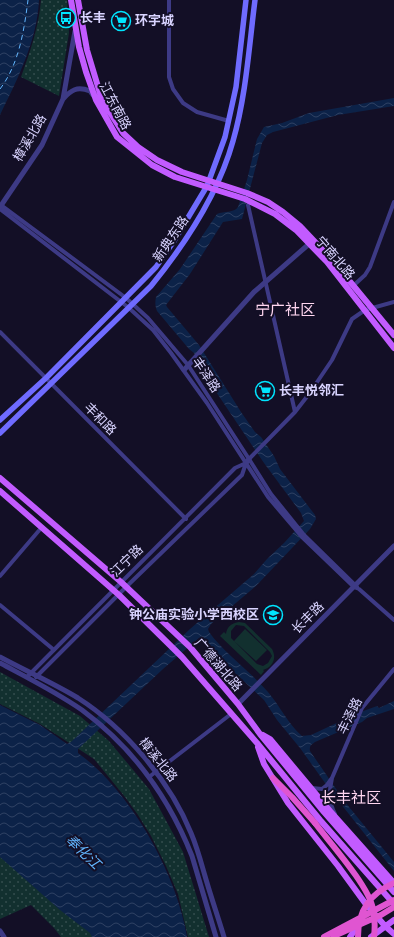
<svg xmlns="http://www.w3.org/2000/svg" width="394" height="937" font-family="'Sofia Sans Condensed','Noto Sans SC',sans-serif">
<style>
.park{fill:url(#park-dots)}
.pitch{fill:#12302f;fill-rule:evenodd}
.water{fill:url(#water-waves)}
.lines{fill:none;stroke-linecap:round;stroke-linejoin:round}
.ferry{stroke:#62b6ff;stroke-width:1;stroke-dasharray:5 4;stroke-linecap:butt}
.minor{stroke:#3d3a85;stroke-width:4}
.tertiary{stroke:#3d3a85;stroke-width:5}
.secondary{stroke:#6f6bff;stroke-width:5.5}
.primary{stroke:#c25bff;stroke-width:6}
.trunk{stroke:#e055d1;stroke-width:6}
.trunk-bridge{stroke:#e055d1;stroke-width:6}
.labels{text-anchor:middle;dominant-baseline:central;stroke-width:4;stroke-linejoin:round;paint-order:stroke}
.poi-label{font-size:13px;font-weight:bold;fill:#d9d4ff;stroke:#130f26;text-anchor:start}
.street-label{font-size:13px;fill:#d9d4ff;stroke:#130f26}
.water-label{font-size:14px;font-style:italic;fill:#62b6ff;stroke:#130f26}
.quarter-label{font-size:15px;fill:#ffd6f0;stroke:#130f26}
</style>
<defs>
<pattern id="park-dots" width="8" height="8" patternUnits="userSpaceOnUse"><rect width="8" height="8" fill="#12302f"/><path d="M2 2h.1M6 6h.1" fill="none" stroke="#344d4e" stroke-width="1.8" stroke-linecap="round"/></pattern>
<pattern id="water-waves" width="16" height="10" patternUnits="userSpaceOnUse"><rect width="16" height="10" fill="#0c2248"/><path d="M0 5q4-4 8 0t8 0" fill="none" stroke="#2f4163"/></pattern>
</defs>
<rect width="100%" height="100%" fill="#130f26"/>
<path class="park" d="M41,0H67L69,33L59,96L21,77C30,52 39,26 41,0Z
M0,672L80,716L109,741L149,789L183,852L209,937H188L178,894L166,866L151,836L138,815L125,797L94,759L40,724L0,704Z
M0,855L83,923L93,937H61L54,928L31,905L0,919Z"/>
<path class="pitch" d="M239,622L245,623L272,649C277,658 273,667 263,670L264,671L261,675L220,636L224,632L226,634C227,626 232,623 239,622ZM236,625L244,626L270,652L272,656L268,663L263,666L257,664L231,638V631Z
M245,629L267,650L256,661L234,641Z"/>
<path class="water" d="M0,0H39C37,41 18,78 0,115Z
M394,98V106L338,115L273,132L267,135L262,143L242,219L223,222L190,274L166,305L167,307L199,345L241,412L255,432L261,437L274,456L280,469L315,515L316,519L310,529L256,586L211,624L208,629L209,632C225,654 250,671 268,692C280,706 288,724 302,736L311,735L358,713L377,706L379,708L394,701V709L367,718L362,722L315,742C311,745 309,746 310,751L345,802L394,862V871L333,794L300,748L277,720L264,700L234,672L205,639L202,637L199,638L163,669L78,749V753C130,790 177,874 187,937H92L90,933L60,910L0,857V705L40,725L67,744L71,742L190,629L254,574L267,559L284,543L304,521L301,513L264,463L202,371L201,364L194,353L189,349L157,311C155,306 155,302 156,297L180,269L217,214C224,211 234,213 238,207L247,180L257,139L264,127L282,123L309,113Z"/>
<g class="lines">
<path class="ferry" d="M0,89C19,64 24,31 28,0"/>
<path class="minor" d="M169,0V77L173,89L183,103L197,112L229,121
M250,202L248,205L295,412
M1,205L126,298L148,318L188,365L249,459L271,494L304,535L357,587
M0,209L129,308L153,330L171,353L207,403L268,497L302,537L354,587L359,589L394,620
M353,286L365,275L370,267L394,202
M0,332L186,519
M249,459L295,412L309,394L332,360L352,319L365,310L394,302
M0,576L42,527
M0,605L54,650
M27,677L235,468L246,463
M36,677L126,587L242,475L246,463
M149,777L231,714
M332,778L362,708L394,669
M312,788L322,789L327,785L332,778C329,793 328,800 335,814"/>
<path class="tertiary" d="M75,31L63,99C71,90 77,86 90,91L93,95
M0,207L42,145L63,99
M184,370L254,292L309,244
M246,463L249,459
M0,657C26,671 53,683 78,698C125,728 170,781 191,833C197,847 201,862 205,876C211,897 218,917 224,937
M0,663C28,678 56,692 82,710C132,747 169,798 192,856L216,937
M238,704L394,546
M0,931L4,937"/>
<path class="secondary" d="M0,420L46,378L156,267L174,241L207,186L225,137L236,87L246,0
M0,433L151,286C186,243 218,195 233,141C246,96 249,47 255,0"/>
<path class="primary" d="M71,0L79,47L86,72L96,100L117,137L152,165L175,177L245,199L275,214L296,230L327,262L394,348
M78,0L87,50L102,100L123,133L138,147L157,160L182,172L247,193L268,202L283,212L300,226L333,261L394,335
M0,478L121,582L190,647L238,704L260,734L324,812L394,892
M0,491L119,595L182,657L257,743L320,820L394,904
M263,735L270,739L330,811L394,883
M258,747L264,764L288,803L338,866L365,903L385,926L394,934
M350,937L359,924
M371,937L394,920"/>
<path class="trunk" d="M273,778L292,797L315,823"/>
<path class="trunk-bridge" d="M315,823C330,843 369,886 373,909C375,918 375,928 374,937
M334,936L381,915L394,907
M324,937L394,900
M358,937C358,910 370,894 394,883"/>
</g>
<defs>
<g id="bus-ring" transform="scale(1)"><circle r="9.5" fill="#130f26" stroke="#00e5ff" stroke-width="1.5"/><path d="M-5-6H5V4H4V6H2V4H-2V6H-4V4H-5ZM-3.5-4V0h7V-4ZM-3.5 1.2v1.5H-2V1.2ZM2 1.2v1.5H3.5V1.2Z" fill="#00e5ff"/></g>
<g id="supermarket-ring" transform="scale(1)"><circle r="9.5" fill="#130f26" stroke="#00e5ff" stroke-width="1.5"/><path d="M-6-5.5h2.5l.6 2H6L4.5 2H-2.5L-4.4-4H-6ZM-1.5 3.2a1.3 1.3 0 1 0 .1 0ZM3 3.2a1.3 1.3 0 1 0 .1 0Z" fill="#00e5ff"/></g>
<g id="school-ring" transform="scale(1)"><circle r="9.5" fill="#130f26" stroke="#00e5ff" stroke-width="1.5"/><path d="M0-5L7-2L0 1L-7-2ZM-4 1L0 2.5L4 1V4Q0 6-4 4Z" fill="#00e5ff"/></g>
</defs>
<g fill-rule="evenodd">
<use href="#bus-ring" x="66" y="18"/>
<use href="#supermarket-ring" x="121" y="21"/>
<use href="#supermarket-ring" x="265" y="391"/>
<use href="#school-ring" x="273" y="615"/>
</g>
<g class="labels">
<g class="poi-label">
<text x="80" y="18">长丰</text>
<text x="135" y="21">环宇城</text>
<text x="279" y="391">长丰悦邻汇</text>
<text x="259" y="615" text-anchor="end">钟公庙实验小学西校区</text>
</g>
<g class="street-label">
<text transform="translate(115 106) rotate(62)">江东南路</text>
<text transform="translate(30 138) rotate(-60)">樟溪北路</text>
<text transform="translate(171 239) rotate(-56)">新典东路</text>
<text transform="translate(335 258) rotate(49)">宁南北路</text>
<text transform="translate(206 375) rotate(56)">丰泽路</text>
<text transform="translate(100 419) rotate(45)">丰和路</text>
<text transform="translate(127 561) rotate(-44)">江宁路</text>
<text transform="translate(308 618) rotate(-45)">长丰路</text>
<text transform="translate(218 665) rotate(49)">广德湖北路</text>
<text transform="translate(350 716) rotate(-64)">丰泽路</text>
<text transform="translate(158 760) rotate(51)">樟溪北路</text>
</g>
<g class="water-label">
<text transform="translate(83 852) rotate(44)">奉化江</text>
</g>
<g class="quarter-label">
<text x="285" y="310">宁广社区</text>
<text x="351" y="798">长丰社区</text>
</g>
</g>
</svg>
